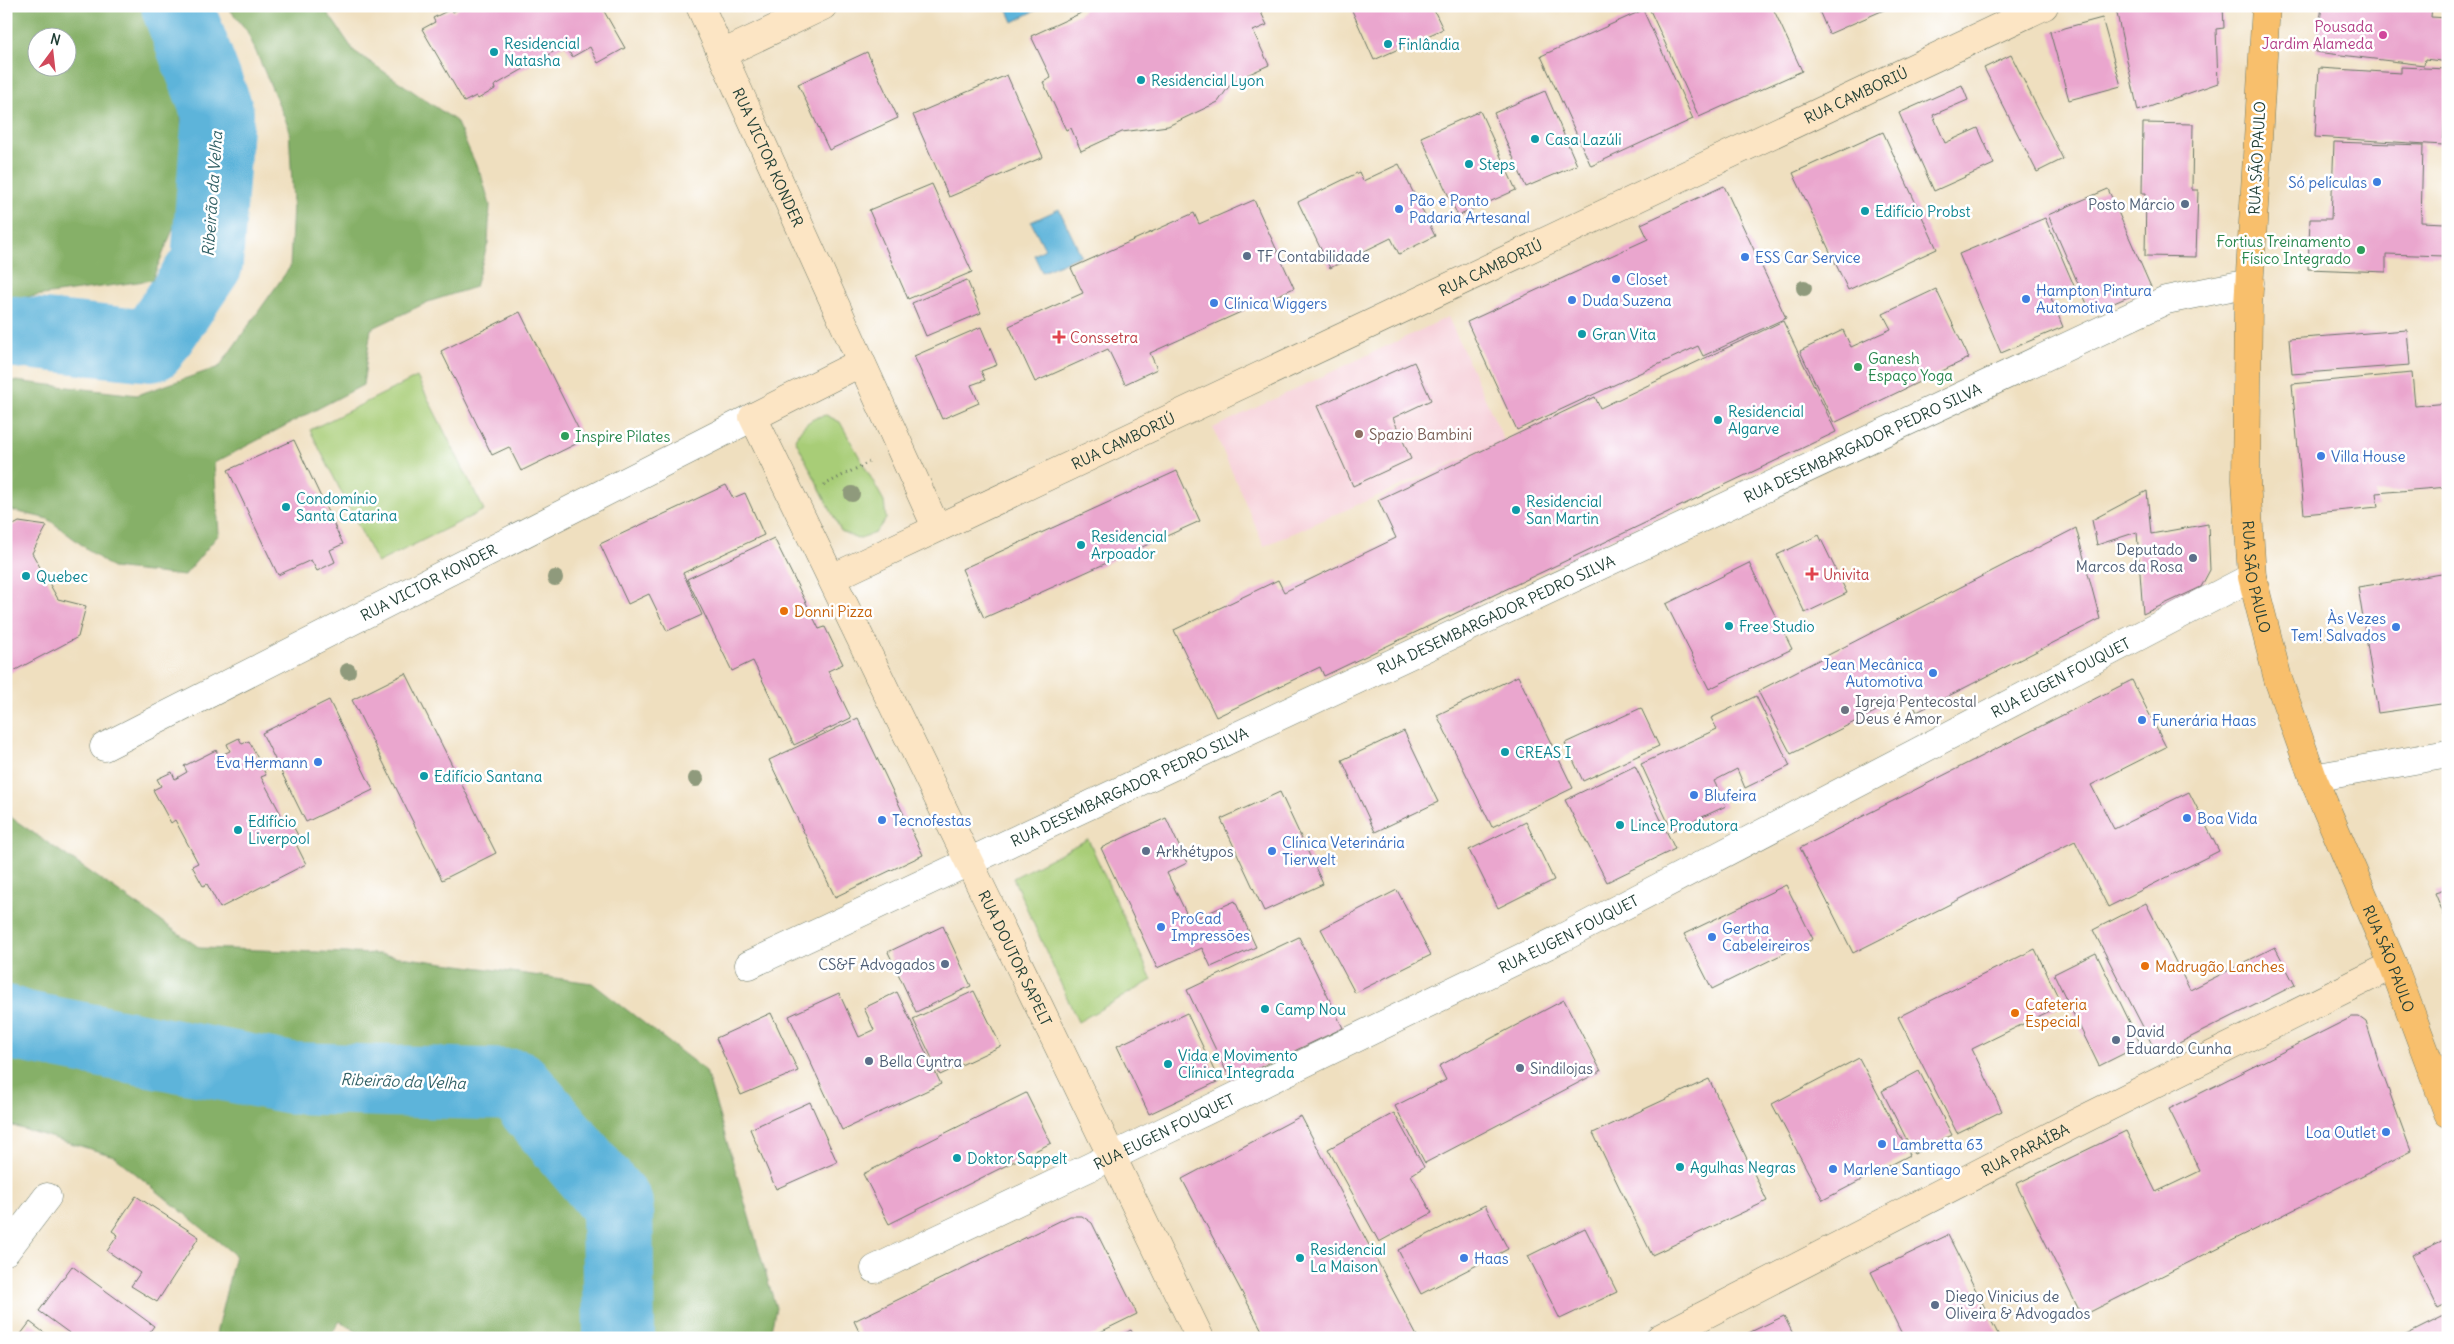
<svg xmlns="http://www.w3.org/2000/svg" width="2454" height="1344" font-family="Delius,sans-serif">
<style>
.built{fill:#f6cfd8}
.green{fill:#a8cd77;stroke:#648556}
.forest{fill:#86b068;stroke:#52764e;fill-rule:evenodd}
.water{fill:#5db4da;stroke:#3e7887}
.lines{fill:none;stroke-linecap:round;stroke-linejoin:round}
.river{stroke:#5db4da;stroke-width:72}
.building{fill:#eaa6ce}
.street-casing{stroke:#687665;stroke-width:29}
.secondary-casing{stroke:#687665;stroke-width:29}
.primary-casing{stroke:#687665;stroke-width:29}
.path{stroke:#687665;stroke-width:3;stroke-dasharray:1 4;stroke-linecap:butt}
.street{stroke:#fff;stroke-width:28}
.secondary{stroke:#fce5c4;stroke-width:28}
.primary{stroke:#f8bf6c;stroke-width:28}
.tree{fill:#8f9a7c}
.hotel-dot{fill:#d1479c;stroke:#fff;stroke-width:2}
.culture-dot{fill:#0f9aa8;stroke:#fff;stroke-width:2}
.shop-dot{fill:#3f7fe0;stroke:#fff;stroke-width:2}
.service-dot{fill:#5c6f8a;stroke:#fff;stroke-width:2}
.leisure-dot{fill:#2e9e5b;stroke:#fff;stroke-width:2}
.health-dot{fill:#e0444e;stroke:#fff;stroke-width:2}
.education-dot{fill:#8d6e63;stroke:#fff;stroke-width:2}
.food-dot{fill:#e8710a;stroke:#fff;stroke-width:2}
.worship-dot{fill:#6b7280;stroke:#fff;stroke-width:2}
.labels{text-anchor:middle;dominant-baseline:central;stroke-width:5;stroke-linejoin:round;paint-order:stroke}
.hotel-label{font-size:15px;fill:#b23c85;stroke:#fff;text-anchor:end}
.culture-label{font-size:15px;fill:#0d838f;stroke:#fff;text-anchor:start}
.street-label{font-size:15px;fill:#1f3d34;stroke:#fff}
.shop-label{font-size:15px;fill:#366cbe;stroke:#fff;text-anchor:start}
.service-label{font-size:15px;fill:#4e5e75;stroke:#fff;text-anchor:start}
.leisure-label{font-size:15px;fill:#27864d;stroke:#fff;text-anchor:start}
.health-label{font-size:15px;fill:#be3a42;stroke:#fff;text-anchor:start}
.education-label{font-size:15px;fill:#785e54;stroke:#fff;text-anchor:start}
.food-label{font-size:15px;fill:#c56008;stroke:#fff;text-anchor:start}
.worship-label{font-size:15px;fill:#5b616d;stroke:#fff;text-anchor:start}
.water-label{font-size:16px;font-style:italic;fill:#326166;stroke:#fff}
</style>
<rect width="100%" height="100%" fill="#fff"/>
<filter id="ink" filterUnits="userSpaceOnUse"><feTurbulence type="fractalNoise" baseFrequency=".02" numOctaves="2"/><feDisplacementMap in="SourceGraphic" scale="10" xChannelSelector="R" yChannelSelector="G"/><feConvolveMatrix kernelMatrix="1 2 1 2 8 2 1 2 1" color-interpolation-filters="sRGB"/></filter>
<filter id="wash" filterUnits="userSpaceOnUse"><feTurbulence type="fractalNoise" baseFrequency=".0096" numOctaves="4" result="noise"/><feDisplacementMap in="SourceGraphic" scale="20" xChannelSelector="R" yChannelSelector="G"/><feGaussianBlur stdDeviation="1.12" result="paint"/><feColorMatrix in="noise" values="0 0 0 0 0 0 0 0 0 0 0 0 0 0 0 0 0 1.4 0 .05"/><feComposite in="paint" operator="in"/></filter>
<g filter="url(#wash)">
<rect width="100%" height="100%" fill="#efdfbf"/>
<path class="built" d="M1448,317L1504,440L1264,546L1213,428Z"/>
<path class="green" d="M417,377L484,510L377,563L310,430Z
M826,415L840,422L884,501L886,519L875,533L857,539L841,531L795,439C803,425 810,418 826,415Z
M1088,839L1152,980L1078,1022L1013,878Z"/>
<path class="forest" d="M6,6H139L179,73L185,200L152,280L6,300ZM38,38H68V68H38Z
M227,6H323L354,51L456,121L482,178L490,205L488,243L475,287L428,302L371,329L363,385L214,463L219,534L184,576L112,568L48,519L6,509V380L137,395L219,367L290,267L293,203L289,128L247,31Z
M6,814L200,948L378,954L592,983L706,1071L776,1308L769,1338H366L340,1321L329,1338H215L235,1255L114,1156L6,1124Z"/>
<path class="water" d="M1006,6H1044L1013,22Z
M1059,209L1081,255L1042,272L1034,255L1045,249L1031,222Z"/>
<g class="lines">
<path class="river" d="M6,331L151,346L207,263L218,113L177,6
M6,1021L20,1026L292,1078L516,1085L617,1205L619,1338"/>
</g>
<g id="blocks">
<path class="building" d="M463,6H601L625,48L598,63L590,47L572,57L565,45L494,86L495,89L478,99L476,96L464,102L422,29L435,22L433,18L451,9L453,12Z
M743,6H755L745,11Z
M1089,6H1258L1267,25L1253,31L1269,65L1232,82L1218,102L1168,126L1122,132L1081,151L1071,128L1066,130L1043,82L1051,78L1031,36L1079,14Z
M1350,6H1432L1443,29L1374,60Z
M1654,6H1772L1802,71L1699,117L1649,8Z
M1817,6H1893L1829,34Z
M2121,6H2223L2224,28L2216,29L2218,83L2138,111L2116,9Z
M2322,6H2432L2431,17L2448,18V62L2425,59L2424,65L2316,52Z
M1643,10L1693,119L1591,166L1541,56Z
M2102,18L2121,86L2069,100L2050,32Z
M867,52L898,118L829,150L798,84Z
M2011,55L2063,159L2037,172L1984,68Z
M2401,67L2447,69L2443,145L2315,137L2319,68L2401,73Z
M1007,75L1043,157L949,197L913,115Z
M1962,85L1968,100L1933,115L1945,143L1978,128L1994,164L1934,191L1899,113Z
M1545,91L1577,165L1526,187L1494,113Z
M1480,111L1516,190L1458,216L1421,137Z
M2143,123L2193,124L2192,190H2198L2196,257L2145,256L2146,193H2142Z
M1883,132L1937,249L1848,290L1793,173Z
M2334,142L2423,145L2421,222L2445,223L2444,256L2386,254V272L2308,269L2310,219H2331Z
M1399,164L1435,236L1399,254L1391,238L1330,268L1298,202L1359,172L1363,181Z
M932,184L972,272L908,299L869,210Z
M1724,186L1786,318L1703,356L1698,346L1517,430L1467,322L1648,239L1641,224Z
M2108,189L2151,287L2091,313L2048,215Z
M1254,200L1294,288L1150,353L1157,369L1125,384L1108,349L1035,382L1009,326L1083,293L1071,268L1194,213L1199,224Z
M2045,218L2075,288L2051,298L2063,327L2001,353L1959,254Z
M967,280L981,313L926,336L912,303Z
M1936,289L1969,358L1834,423L1800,351L1843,330L1851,347L1891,329L1883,314Z
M520,312L584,440L521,471L509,447L492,455L441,351Z
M1783,321L1836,432L1324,676L1320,667L1216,717L1174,630L1278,580L1284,592L1396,538L1378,500L1595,397L1600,408Z
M981,327L997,365L981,371L985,380L971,385L979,403L942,419L914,356Z
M2407,330L2410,365L2292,374L2289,339Z
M1414,362L1431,400L1393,418L1411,459L1353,486L1317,406Z
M2412,373L2415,406L2448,403V487L2376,493L2378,507L2304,514L2292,384Z
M294,440L343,544L330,550L335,562L317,571L311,560L278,575L228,470Z
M1177,471L1200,521L984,618L962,569Z
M726,485L733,498L745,493L764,535L683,573L702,615L667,631L649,594L628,604L600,544Z
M2147,491L2151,534L2208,524L2210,570L2201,587L2143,614L2137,532L2097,545L2092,520Z
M19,522L47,526L32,553L58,599L86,606L78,637L6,675V529Z
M2076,528L2100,619L1917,712L1908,695L1791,754L1758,691Z
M1819,535L1847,593L1805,613L1777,555Z
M774,538L819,629L825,627L843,664L828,671L851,718L794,745L753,661L732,671L687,579Z
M1749,563L1792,649L1709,689L1666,604Z
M2448,573V703L2378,713L2358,587Z
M406,673L496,853L442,880L352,700Z
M1518,676L1573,788L1492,827L1437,715Z
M2132,680L2166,747L2091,785L2114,829L2189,792L2219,851L2108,907L2075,841L1853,953L1800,848Z
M1756,696L1790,766L1745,788L1737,769L1714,781L1726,806L1672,831L1641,764L1717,729L1711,718Z
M329,700L373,790L306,822L262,733Z
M1641,708L1659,746L1583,781L1565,743Z
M858,718L923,855L835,897L769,760Z
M1404,731L1438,802L1375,832L1342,760Z
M239,738L242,744L249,741L266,775L261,777L284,820L288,817L299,837L294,840L306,864L220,908L207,884L203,886L192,866L198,863L175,820L171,823L153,790L161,786L157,779L172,772L175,779L187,772L184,766L216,750L219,756L230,751L227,744Z
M1635,766L1675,849L1607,882L1565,800Z
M1280,792L1323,884L1264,911L1221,819Z
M1166,818L1187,863L1167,873L1190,921L1235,901L1256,947L1211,967L1202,948L1157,968L1101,848Z
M1526,822L1554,880L1498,908L1469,850Z
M1786,885L1813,939L1712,989L1684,934Z
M2448,889V925L2435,893Z
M1397,890L1431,955L1355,993L1321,929Z
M2146,903L2190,990L2275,947L2295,985L2157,1054L2093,930Z
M943,926L971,986L916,1012L888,952Z
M1299,937L1343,1028L1231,1081L1187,990Z
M2035,949L2062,1005L1972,1049L2002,1111L1957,1133L1898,1017Z
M2096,953L2141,1045L2099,1066L2054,974Z
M974,991L1001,1046L940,1075L913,1019Z
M897,992L941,1084L842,1130L789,1016L839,993L859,1037L874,1030L864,1008Z
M1564,1000L1601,1071L1425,1163L1395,1106L1446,1080L1439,1066Z
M771,1013L798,1071L741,1095L716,1038Z
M1187,1013L1219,1081L1149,1114L1117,1046Z
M2352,1017H2359L2366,1022L2379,1064L2411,1151L2082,1316L2016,1184L2126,1131L2156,1192L2200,1171L2169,1109Z
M1859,1058L1910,1155L1823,1200L1772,1104Z
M1919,1071L1952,1135L1914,1154L1882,1091Z
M1709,1079L1767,1201L1652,1255L1593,1133Z
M1026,1093L1051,1143L889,1224L863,1174Z
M810,1102L837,1162L776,1189L750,1129Z
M1394,1113L1424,1167L1411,1175L1432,1213L1379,1242L1328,1149Z
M1301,1116L1418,1338H1266L1182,1179Z
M136,1196L199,1237L157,1302L131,1286L140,1273L107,1251L118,1235L112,1231Z
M1485,1205L1508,1249L1421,1294L1398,1250Z
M1070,1216H1082L1092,1223L1137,1314L1088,1338H862L854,1321Z
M1585,1228L1617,1292L1560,1319L1528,1256Z
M1948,1235L2000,1338H1904L1871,1272Z
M2448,1238V1303L2438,1308L2412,1255Z
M72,1266L154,1326L145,1338H76L39,1311Z
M1784,1316L1795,1338H1738Z
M2444,1316L2448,1323V1338H2400Z
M30,1322L51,1338H18Z
M1131,1330L1135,1338H1116Z"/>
</g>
</g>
<g filter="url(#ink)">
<use href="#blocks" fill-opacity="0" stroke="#687665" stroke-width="1"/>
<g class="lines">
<g class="street-casing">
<g id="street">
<path id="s1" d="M104,747L753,417"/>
<path d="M2313,778L2448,754"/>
<path id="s2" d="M749,965L2166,300L2250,283"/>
<path d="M6,1251L47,1197"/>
<path id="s3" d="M875,1269L1111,1157L1562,938L2252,577"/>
</g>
</g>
<g class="secondary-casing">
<g id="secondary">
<path id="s4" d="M700,6L936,527"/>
<path d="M722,54L823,6"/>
<path id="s5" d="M860,363L753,417L1200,1338"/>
<path id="s6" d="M832,578L2044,6"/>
<path id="s7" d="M1660,1338L2074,1124L2393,965"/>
</g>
</g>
<g class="primary-casing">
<g id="primary">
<path id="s8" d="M2266,6L2248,306L2246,480L2252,577L2278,679L2313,778L2393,965L2448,1113"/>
</g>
</g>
<path class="path" d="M824,485L869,462"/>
<use href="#street" class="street"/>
<use href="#secondary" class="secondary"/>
<use href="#primary" class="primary"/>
</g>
<g class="tree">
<circle cx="1804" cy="288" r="8"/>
<circle cx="852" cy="494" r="8"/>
<circle cx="555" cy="578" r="8"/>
<circle cx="348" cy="671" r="8"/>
<circle cx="696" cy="779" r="8"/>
</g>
</g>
<circle class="hotel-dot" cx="2383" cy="35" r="5"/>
<g class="culture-dot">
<circle cx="1388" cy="44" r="5"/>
<circle cx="494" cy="52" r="5"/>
<circle cx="1141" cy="80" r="5"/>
<circle cx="1535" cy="139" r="5"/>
<circle cx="1469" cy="164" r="5"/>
<circle cx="1865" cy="211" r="5"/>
<circle cx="1582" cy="334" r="5"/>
<circle cx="1718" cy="420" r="5"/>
<circle cx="286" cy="507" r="5"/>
<circle cx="1516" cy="510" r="5"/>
<circle cx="1081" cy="545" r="5"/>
<circle cx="26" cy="576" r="5"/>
<circle cx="1729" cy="626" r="5"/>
<circle cx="1505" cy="752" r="5"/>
<circle cx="424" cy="776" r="5"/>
<circle cx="1620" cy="825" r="5"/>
<circle cx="238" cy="830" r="5"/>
<circle cx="1265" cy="1009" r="5"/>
<circle cx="1168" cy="1064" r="5"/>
<circle cx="957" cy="1158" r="5"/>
<circle cx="1680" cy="1167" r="5"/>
<circle cx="1300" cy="1258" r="5"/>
</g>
<g class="shop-dot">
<circle cx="2377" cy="182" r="5"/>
<circle cx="1399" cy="209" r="5"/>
<circle cx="1745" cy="257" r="5"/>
<circle cx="1616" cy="279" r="5"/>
<circle cx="2026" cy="299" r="5"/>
<circle cx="1572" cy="300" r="5"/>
<circle cx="1214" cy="303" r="5"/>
<circle cx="2321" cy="456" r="5"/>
<circle cx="2396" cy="627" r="5"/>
<circle cx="1933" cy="673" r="5"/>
<circle cx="2142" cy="720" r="5"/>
<circle cx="318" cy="762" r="5"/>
<circle cx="1694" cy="795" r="5"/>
<circle cx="2187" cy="818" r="5"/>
<circle cx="882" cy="820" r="5"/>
<circle cx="1272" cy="851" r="5"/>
<circle cx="1161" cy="927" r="5"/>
<circle cx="1712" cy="937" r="5"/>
<circle cx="2386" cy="1132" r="5"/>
<circle cx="1882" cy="1144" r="5"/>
<circle cx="1833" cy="1169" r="5"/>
<circle cx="1464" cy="1258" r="5"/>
</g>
<g class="service-dot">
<circle cx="2185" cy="204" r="5"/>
<circle cx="1247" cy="256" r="5"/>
<circle cx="2193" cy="558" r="5"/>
<circle cx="1146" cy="851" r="5"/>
<circle cx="945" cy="964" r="5"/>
<circle cx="2116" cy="1040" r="5"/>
<circle cx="869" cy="1061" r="5"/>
<circle cx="1520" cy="1068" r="5"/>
<circle cx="1935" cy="1305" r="5"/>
</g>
<g class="leisure-dot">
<circle cx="2361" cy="250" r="5"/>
<circle cx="1858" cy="367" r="5"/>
<circle cx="565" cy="436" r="5"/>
</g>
<g class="health-dot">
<path d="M1056.5 329.5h5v5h5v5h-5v5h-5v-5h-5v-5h5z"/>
<path d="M1809.5 566.5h5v5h5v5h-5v5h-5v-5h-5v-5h5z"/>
</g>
<circle class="education-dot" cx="1359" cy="434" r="5"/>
<g class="food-dot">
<circle cx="784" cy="611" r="5"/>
<circle cx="2145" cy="966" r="5"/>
<circle cx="2015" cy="1013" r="5"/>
</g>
<circle class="worship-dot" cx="1845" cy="710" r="5"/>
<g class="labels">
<g class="hotel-label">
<text x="2373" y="26">Pousada<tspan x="2373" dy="17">Jardim Alameda</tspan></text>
</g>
<g class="culture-label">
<text x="504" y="43">Residencial<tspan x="504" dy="17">Natasha</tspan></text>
<text x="1398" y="44">Finlândia</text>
<text x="1151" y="80">Residencial Lyon</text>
<text x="1545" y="139">Casa Lazúli</text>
<text x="1479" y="164">Steps</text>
<text x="1875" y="211">Edifício Probst</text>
<text x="1592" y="334">Gran Vita</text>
<text x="1728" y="411">Residencial<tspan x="1728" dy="17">Algarve</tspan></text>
<text x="296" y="498">Condomínio<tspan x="296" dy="17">Santa Catarina</tspan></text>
<text x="1526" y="501">Residencial<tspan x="1526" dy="17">San Martin</tspan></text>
<text x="1091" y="536">Residencial<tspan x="1091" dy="17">Arpoador</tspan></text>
<text x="36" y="576">Quebec</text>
<text x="1739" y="626">Free Studio</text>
<text x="1515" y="752">CREAS I</text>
<text x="434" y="776">Edifício Santana</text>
<text x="248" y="821">Edifício<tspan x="248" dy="17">Liverpool</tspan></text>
<text x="1630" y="825">Lince Produtora</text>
<text x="1275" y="1009">Camp Nou</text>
<text x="1178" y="1055">Vida e Movimento<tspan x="1178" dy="17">Clínica Integrada</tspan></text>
<text x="967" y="1158">Doktor Sappelt</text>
<text x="1690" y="1167">Agulhas Negras</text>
<text x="1310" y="1249">Residencial<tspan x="1310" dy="17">La Maison</tspan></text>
</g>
<g class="street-label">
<text stroke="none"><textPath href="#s6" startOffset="1132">RUA CAMBORIÚ</textPath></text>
<text stroke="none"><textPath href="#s4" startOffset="166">RUA VICTOR KONDER</textPath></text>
<text transform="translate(2257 158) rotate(-87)">RUA SÃO PAULO</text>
<text stroke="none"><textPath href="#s6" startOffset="728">RUA CAMBORIÚ</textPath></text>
<text stroke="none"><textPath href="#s6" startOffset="322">RUA CAMBORIÚ</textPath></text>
<text stroke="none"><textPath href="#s2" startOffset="1230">RUA DESEMBARGADOR PEDRO SILVA</textPath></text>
<text stroke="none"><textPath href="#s8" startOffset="572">RUA SÃO PAULO</textPath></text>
<text stroke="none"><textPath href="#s1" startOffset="364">RUA VICTOR KONDER</textPath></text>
<text stroke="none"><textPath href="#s2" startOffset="825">RUA DESEMBARGADOR PEDRO SILVA</textPath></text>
<text stroke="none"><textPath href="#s3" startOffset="1325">RUA EUGEN FOUQUET</textPath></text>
<text stroke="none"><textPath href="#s2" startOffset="420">RUA DESEMBARGADOR PEDRO SILVA</textPath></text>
<text stroke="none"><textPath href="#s3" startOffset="770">RUA EUGEN FOUQUET</textPath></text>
<text stroke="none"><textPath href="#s5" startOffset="721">RUA DOUTOR SAPELT</textPath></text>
<text stroke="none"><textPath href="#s8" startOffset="978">RUA SÃO PAULO</textPath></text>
<text stroke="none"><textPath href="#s3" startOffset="320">RUA EUGEN FOUQUET</textPath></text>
<text stroke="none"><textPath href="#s7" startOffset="411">RUA PARAÍBA</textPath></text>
</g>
<g class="shop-label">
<text x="2367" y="182" text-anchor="end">Só películas</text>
<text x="1409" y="200">Pão e Ponto<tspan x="1409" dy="17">Padaria Artesanal</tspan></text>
<text x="1755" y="257">ESS Car Service</text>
<text x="1626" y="279">Closet</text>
<text x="2036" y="290">Hampton Pintura<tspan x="2036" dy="17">Automotiva</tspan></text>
<text x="1582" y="300">Duda Suzena</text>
<text x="1224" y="303">Clínica Wiggers</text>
<text x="2331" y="456">Villa House</text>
<text x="2386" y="618" text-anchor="end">Às Vezes<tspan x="2386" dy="17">Tem! Salvados</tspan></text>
<text x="1923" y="664" text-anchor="end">Jean Mecânica<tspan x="1923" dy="17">Automotiva</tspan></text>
<text x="2152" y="720">Funerária Haas</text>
<text x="308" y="762" text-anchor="end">Eva Hermann</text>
<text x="1704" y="795">Blufeira</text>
<text x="2197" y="818">Boa Vida</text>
<text x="892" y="820">Tecnofestas</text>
<text x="1282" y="842">Clínica Veterinária<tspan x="1282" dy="17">Tierwelt</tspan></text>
<text x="1171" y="918">ProCad<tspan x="1171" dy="17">Impressões</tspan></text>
<text x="1722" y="928">Gertha<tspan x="1722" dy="17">Cabeleireiros</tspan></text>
<text x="2376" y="1132" text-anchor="end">Loa Outlet</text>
<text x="1892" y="1144">Lambretta 63</text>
<text x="1843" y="1169">Marlene Santiago</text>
<text x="1474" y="1258">Haas</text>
</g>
<g class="service-label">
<text x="2175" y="204" text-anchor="end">Posto Márcio</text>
<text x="1257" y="256">TF Contabilidade</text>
<text x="2183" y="549" text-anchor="end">Deputado<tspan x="2183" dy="17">Marcos da Rosa</tspan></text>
<text x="1156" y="851">Arkhétypos</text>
<text x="935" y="964" text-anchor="end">CS&amp;F Advogados</text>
<text x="2126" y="1031">David<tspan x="2126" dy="17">Eduardo Cunha</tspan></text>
<text x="879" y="1061">Bella Cyntra</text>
<text x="1530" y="1068">Sindilojas</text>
<text x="1945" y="1296">Diego Vinicius de<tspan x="1945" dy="17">Oliveira &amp; Advogados</tspan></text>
</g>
<g class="leisure-label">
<text x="2351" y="241" text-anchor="end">Fortius Treinamento<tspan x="2351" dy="17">Físico Integrado</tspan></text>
<text x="1868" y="358">Ganesh<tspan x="1868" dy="17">Espaço Yoga</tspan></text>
<text x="575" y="436">Inspire Pilates</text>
</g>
<g class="health-label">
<text x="1070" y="337">Conssetra</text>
<text x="1823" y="574">Univita</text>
</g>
<g class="education-label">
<text x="1369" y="434">Spazio Bambini</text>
</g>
<g class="food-label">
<text x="794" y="611">Donni Pizza</text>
<text x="2155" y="966">Madrugão Lanches</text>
<text x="2025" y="1004">Cafeteria<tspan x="2025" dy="17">Especial</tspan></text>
</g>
<g class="worship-label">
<text x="1855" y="701">Igreja Pentecostal<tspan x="1855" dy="17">Deus é Amor</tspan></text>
</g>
<g class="water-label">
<text transform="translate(212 194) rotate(-86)">Ribeirão da Velha</text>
<text transform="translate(403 1081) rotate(2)">Ribeirão da Velha</text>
</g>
</g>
<rect width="2454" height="1344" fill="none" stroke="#fff" stroke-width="25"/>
<g transform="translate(52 52) rotate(15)"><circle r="24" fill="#ffffff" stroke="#a5b1ae"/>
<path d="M0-4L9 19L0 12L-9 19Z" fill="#d1495b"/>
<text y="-8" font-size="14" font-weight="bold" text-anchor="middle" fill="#1f3d34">N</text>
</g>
</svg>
